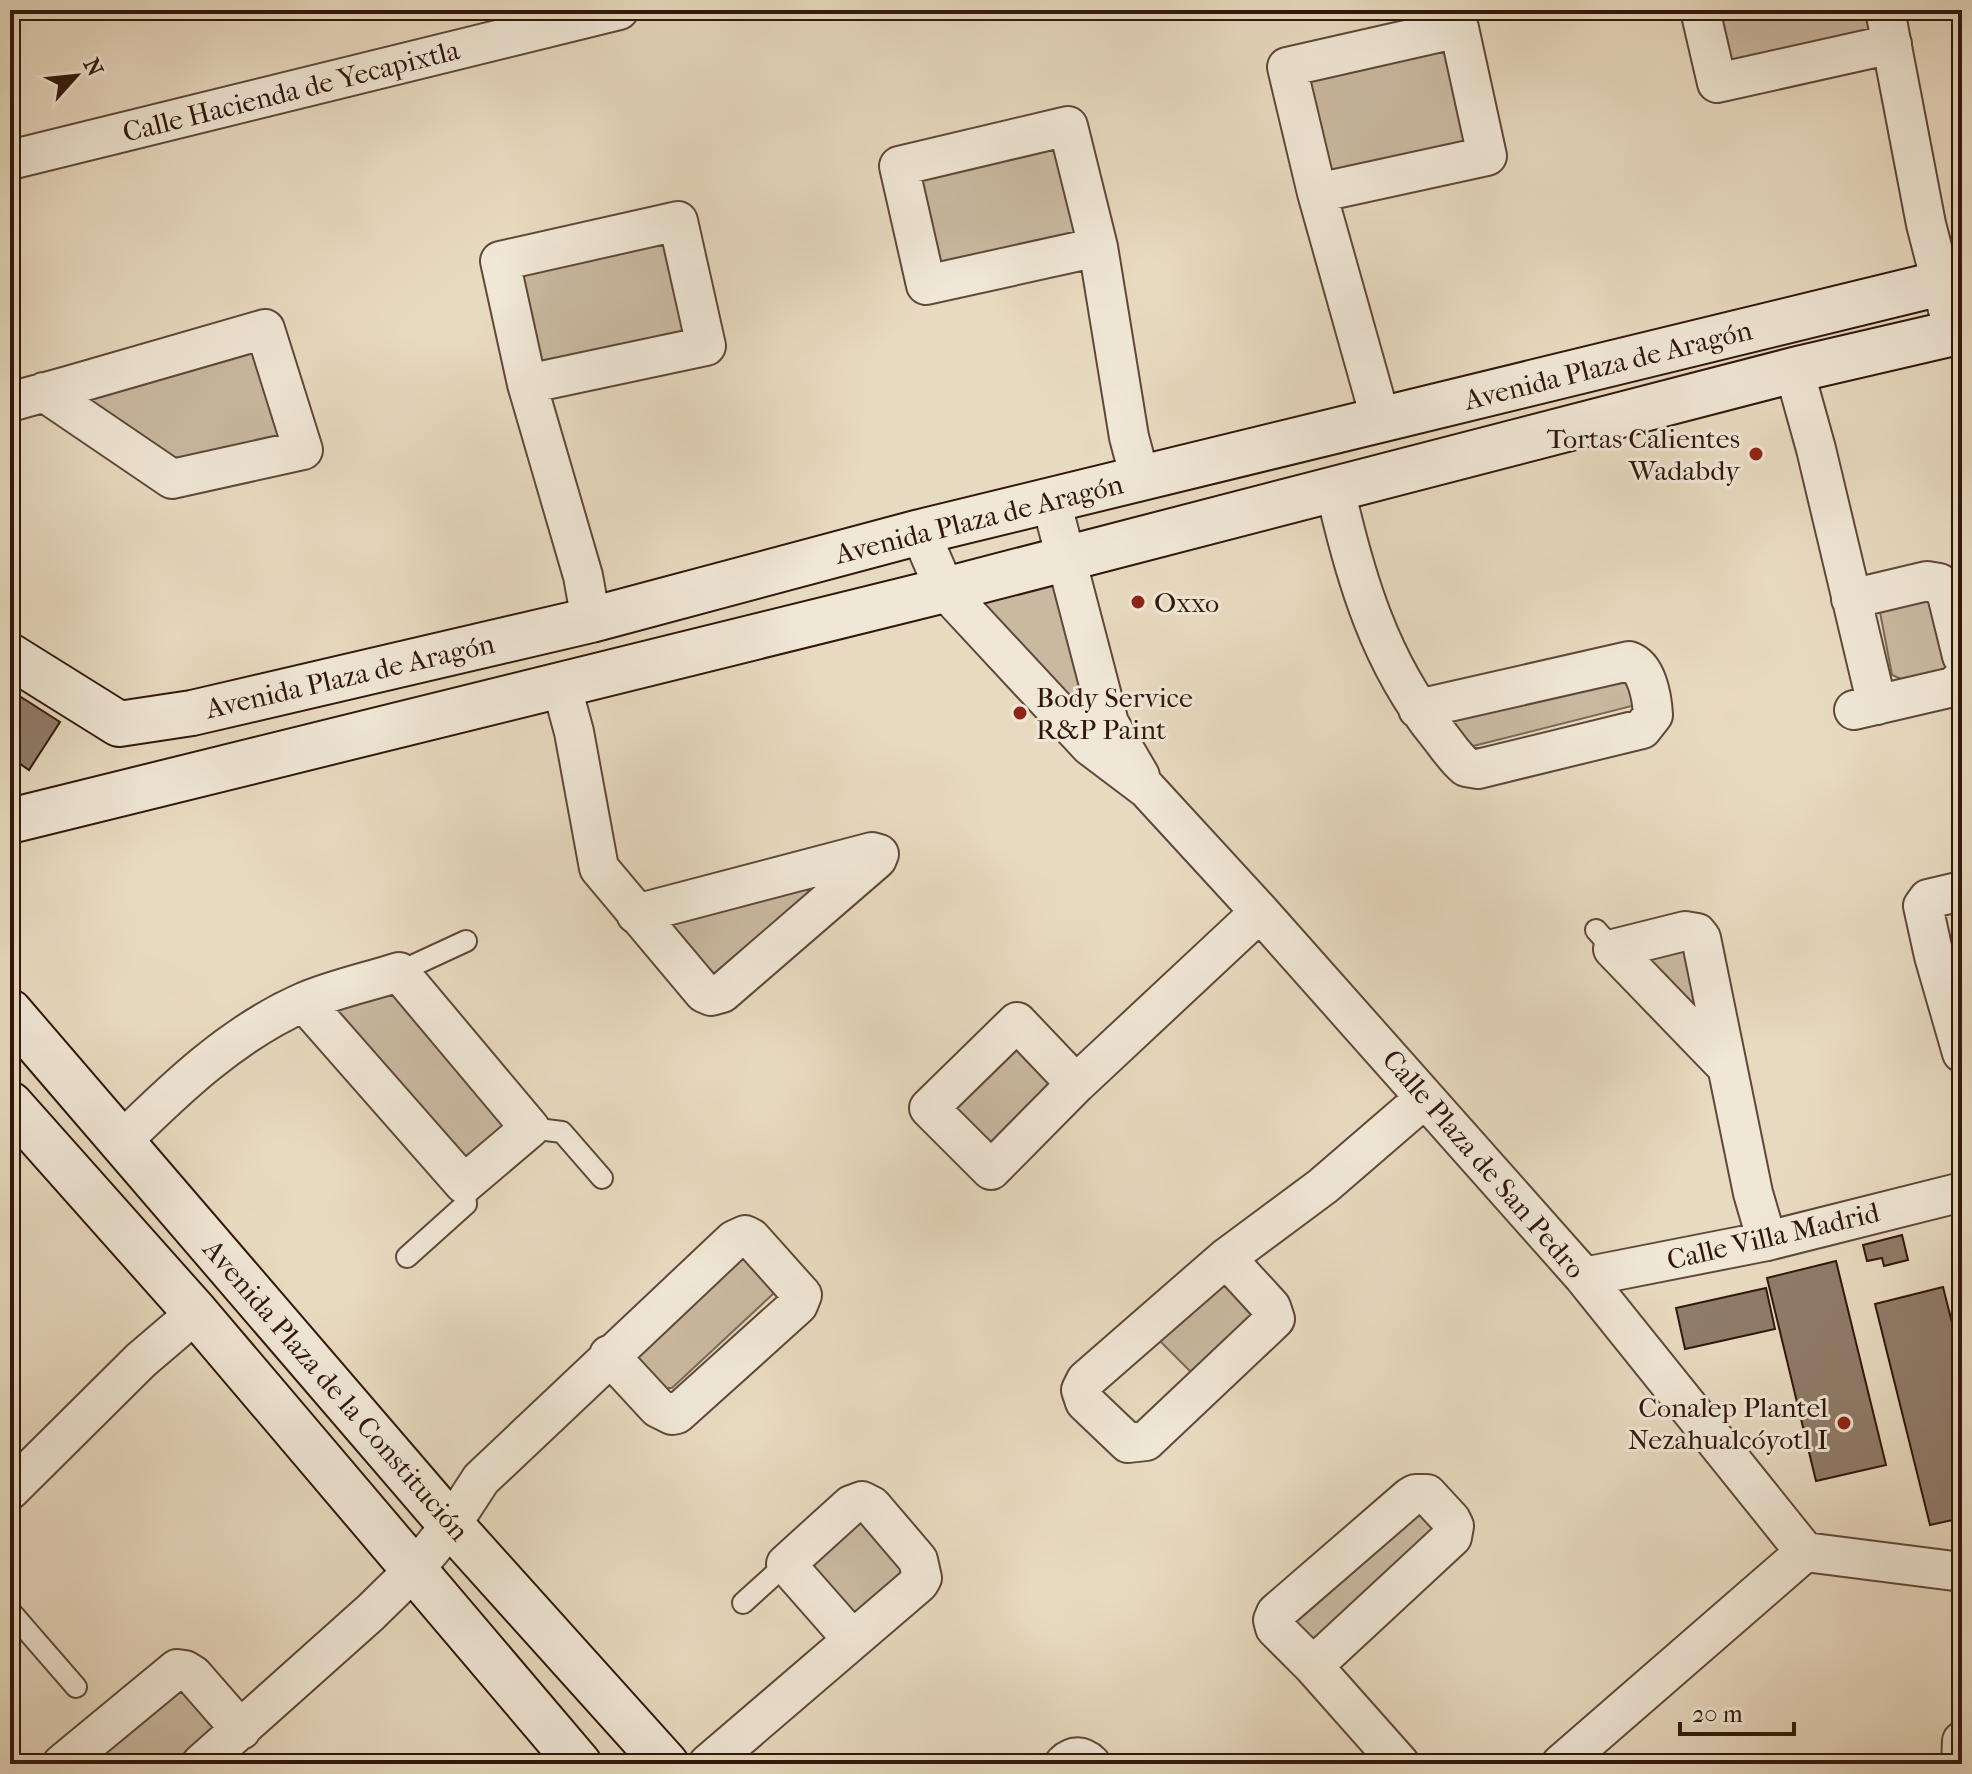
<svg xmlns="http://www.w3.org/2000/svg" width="1972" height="1774" font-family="'IM FELL French Canon',serif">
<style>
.green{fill:#c9b9a1;stroke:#7d6856;stroke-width:2}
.building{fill:#907c6a;stroke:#31170c;stroke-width:2}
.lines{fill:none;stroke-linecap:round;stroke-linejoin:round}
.lane-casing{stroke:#5f4839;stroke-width:24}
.street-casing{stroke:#5f4839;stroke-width:42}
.secondary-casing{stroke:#31170c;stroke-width:48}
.lane{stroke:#f0e7d6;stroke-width:20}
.street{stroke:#f0e7d6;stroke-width:38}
.secondary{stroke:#f0e7d6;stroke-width:44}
.poi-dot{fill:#8f2418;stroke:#f0e7d6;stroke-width:3}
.labels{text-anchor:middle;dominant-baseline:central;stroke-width:6;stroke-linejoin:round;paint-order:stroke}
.street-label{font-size:28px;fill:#31170c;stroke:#f0e7d6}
.poi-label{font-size:28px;fill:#31170c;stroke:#f0e7d6;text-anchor:end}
</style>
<rect width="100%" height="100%" fill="#e8dac0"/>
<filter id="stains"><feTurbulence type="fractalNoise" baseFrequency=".0025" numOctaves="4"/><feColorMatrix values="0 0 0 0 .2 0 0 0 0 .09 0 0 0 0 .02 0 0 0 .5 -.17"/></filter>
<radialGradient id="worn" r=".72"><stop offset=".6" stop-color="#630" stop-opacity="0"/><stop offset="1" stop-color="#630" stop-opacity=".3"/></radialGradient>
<path class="green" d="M1716,10H1872L1877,34L1729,66Z
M1452,48L1472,140L1324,172L1304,80Z
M1064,142L1085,234L936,267L916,175Z
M668,239L687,330L539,363L519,271Z
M256,347L286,437L173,464L78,395Z
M1052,579L1095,728L970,599Z
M1928,598L1949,661L1943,671L1901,679L1892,675L1880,612L1886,605Z
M1625,680L1638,696L1632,706L1465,748L1444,721Z
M809,888L808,895L710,980L660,919Z
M1685,941L1699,1019L1641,950Z
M399,991L512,1123L463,1167L331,1015L333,1006Z
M1018,1041L1058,1083L991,1148L951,1106Z
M735,1253L748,1254L775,1281L774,1293L672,1388H661L632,1358Z
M1226,1275L1266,1317L1200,1381L1159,1340Z
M1421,1500L1446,1530L1310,1650L1284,1621Z
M857,1522L870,1524L907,1565L905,1579L866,1614H852L814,1573L815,1560Z
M177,1684L217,1733L179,1764H81Z"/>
<path class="building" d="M10,690L60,722L29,770L10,757Z
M1902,1235L1908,1260L1884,1266L1882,1258L1867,1261L1863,1245Z
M1836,1261L1886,1465L1816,1481L1767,1278Z
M1943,1287L1962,1362V1518L1930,1525L1875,1304Z
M1766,1288L1775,1329L1685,1349L1676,1308Z"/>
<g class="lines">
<g class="lane-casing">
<path id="lane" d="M1596,930L1613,949
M399,972L466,941
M530,1128L562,1132L602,1178
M407,1257L466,1204L464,1184
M743,1603L786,1564
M10,1611L76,1687"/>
</g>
<g class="street-casing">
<path id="street" d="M1700,10L1717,83L1892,44
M1885,10L1926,224L1954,333
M10,160L619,10
M1317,193L1487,156L1459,28L1287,67L1317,193L1381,421
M1098,247L926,285L899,166L1068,126L1098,247L1129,437L1140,478
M1794,370L1816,449L1877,705
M527,384L706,346L678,221L500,261L527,384L583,576L591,620
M10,402L71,385L265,329L303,450L172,479L44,392
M1335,489C1355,577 1380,663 1438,734C1447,745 1455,758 1466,767L1478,769L1642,729L1653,715C1652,697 1647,667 1629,661L1418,709
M1051,501L1109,723L1140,776
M920,532L945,590L1090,746L1147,789L1260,912L1584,1277L1805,1552
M1851,599L1927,581L1939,583L1947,595L1962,656
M561,684L574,732L599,868L704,993L711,996L722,993L877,859L879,854L872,852L636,914
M1854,710L1953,687L1962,679
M1962,891L1928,899L1923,906L1934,956L1962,1053
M1613,949L1685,931L1697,933L1701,938L1753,1193L1767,1241
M1613,949L1725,1065
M1076,1084L1017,1022L929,1108L991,1170L1076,1084L1260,912
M122,1141C176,1088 233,1033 304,1002C334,989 368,982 399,972L530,1128L464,1184L304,1002
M1226,1258L1271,1307L1275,1319L1146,1441L1128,1443L1085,1402L1081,1390L1086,1380L1226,1258L1323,1186L1425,1098
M1584,1277L1767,1241L1962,1192
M10,1490L141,1360L196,1313
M1805,1552L1962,1572
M1313,1666L1452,1537L1454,1526L1451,1520L1427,1494H1415L1410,1497L1276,1613L1273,1620L1275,1628L1313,1666L1400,1764
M62,1764L177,1669L185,1670L193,1675L241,1730
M201,1764L370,1613L415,1569L451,1525L481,1479L734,1240L745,1235L751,1238L802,1295L798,1305L677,1414L672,1415L658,1408L609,1355
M708,1764L919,1583L922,1578L918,1560L872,1506L862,1501L851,1505L786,1564L852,1639
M1064,1764C1073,1755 1082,1755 1091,1764
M1561,1764L1805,1552
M1961,1764L1962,1741"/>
</g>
<g class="secondary-casing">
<path id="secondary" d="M10,656L119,724L192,713L591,620L920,532L1962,278
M10,821L945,590L1794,370L1962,331
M10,1012L451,1525L666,1764
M10,1104L196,1313L579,1764"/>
</g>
<use href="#lane" class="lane"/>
<use href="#street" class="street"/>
<use href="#secondary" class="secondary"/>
</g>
<g class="poi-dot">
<circle cx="1756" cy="454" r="8"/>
<circle cx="1138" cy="602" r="8"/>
<circle cx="1020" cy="713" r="8"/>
<circle cx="1844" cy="1423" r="8"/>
</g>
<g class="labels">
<g class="street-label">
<text transform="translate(291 91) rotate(-14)">Calle Hacienda de Yecapixtla</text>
<text transform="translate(1608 365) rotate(-14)">Avenida Plaza de Aragón</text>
<text transform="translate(979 519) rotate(-14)">Avenida Plaza de Aragón</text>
<text transform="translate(350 676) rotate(-13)">Avenida Plaza de Aragón</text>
<text transform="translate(1484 1164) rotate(49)">Calle Plaza de San Pedro</text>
<text transform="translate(1773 1236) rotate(-13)">Calle Villa Madrid</text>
<text transform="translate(336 1390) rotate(49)">Avenida Plaza de la Constitución</text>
</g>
<g class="poi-label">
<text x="1740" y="438">Tortas Calientes<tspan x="1740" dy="32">Wadabdy</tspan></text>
<text x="1154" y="602" text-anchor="start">Oxxo</text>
<text x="1036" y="697" text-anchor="start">Body Service<tspan x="1036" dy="32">R&amp;P Paint</tspan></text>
<text x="1828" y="1407">Conalep Plantel<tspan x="1828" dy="32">Nezahualcóyotl I</tspan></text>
</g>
</g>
<rect width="1972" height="1774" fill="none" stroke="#e8dac0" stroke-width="40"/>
<rect x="12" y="12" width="1948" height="1750" fill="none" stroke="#31170c" stroke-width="4"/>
<rect x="20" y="20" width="1932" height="1734" fill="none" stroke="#31170c" stroke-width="2"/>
<g transform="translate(76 76) rotate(63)" stroke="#f0e7d6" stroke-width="6" paint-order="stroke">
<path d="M0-6L14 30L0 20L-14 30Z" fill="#31170c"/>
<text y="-12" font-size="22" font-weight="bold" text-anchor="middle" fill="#31170c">N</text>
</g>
<path d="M1680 1722v12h114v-12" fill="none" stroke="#31170c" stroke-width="4"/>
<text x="1692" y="1722" font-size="24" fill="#31170c" stroke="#f0e7d6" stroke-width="6" paint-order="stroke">20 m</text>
<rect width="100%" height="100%" filter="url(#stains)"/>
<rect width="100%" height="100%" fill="url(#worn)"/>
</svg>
